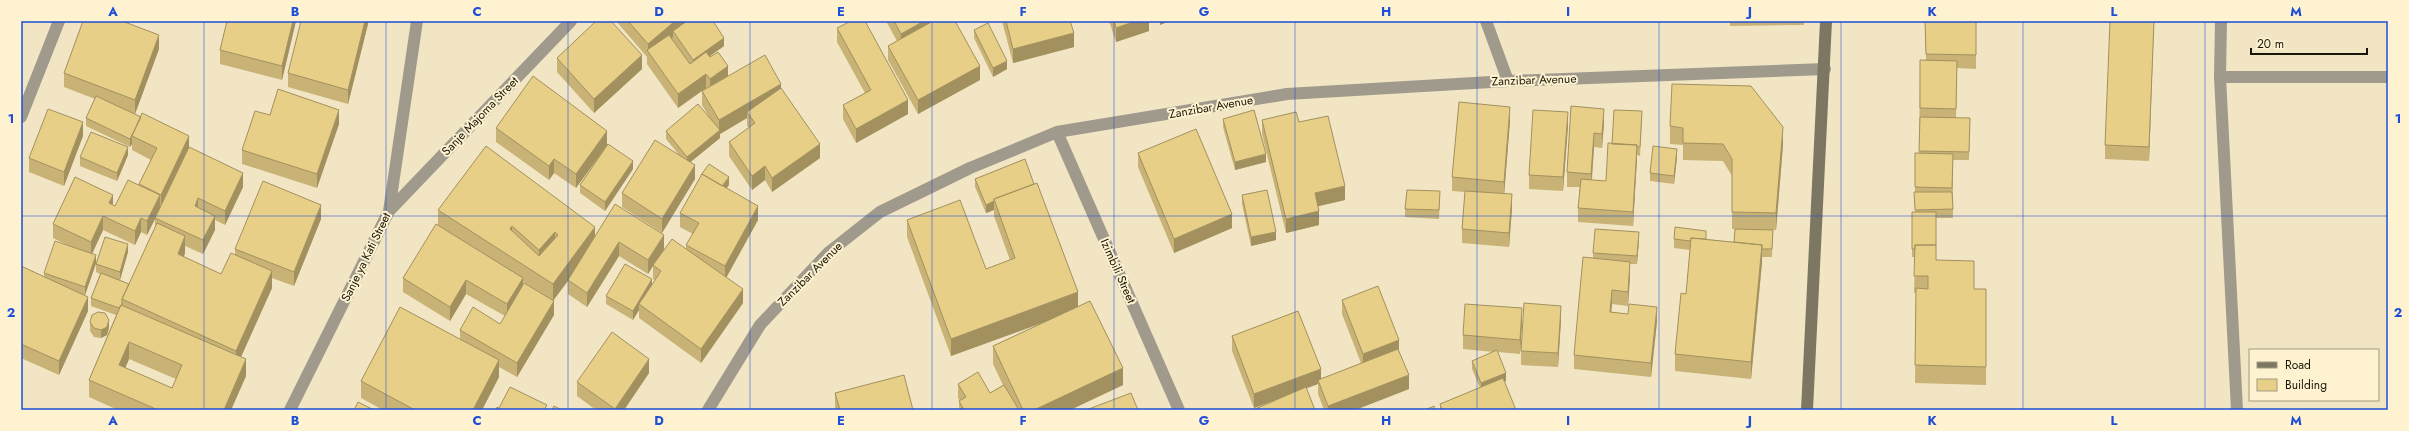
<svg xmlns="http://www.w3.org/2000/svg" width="2409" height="431" font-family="Jost,sans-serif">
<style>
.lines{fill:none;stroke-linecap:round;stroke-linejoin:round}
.lane{stroke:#9f9a8c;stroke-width:12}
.street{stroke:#9f9a8c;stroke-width:12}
.secondary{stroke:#7d7662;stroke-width:12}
.wall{fill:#c8b275;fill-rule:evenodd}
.shaded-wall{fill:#a2915f}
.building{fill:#e8cf88;stroke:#a2915f;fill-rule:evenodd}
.grid{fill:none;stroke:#1d4ed8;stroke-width:1;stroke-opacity:0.55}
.labels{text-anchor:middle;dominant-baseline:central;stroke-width:4;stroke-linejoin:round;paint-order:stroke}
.street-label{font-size:12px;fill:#191509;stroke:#fef2d0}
.neatline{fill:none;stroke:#1d4ed8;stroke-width:1.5}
.grid-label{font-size:13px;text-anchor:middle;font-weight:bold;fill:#1d4ed8}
</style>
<rect width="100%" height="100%" fill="#f1e5c3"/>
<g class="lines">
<path class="lane" d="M2220,77H2388"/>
<path class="street" d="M1486,21L1508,81
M2221,21L2220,77L2237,410
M21,117L59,21
M1057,132L1179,410
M389,211L571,21
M290,410L389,211L417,21
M708,410L760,325L828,253L880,212L970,168L1057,132L1287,94L1508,81L1825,69"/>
<path class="secondary" d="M1807,410L1826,21"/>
</g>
<path class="wall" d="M227,21H296L282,80L220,64V50Z
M368,21V24L348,104L288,87V73Z
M616,21H713L724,46L710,56L728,77L781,89L820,158L772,192L765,180L752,190L729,156V142L749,128L747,126V118L720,134V138L690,162L695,179L662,233L622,207V193L680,156L666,139V131L709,117L702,105V91L707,89L706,88L678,108L647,64V57Z
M886,21H955L980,80L918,114L888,60V46L897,41Z
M1002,21H1070L1074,47L1013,63Z
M1109,21H1149V31L1116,42Z
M1506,21H1517L1506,23Z
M1730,21H1804V25L1730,26Z
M1925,21H1976V69L1957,68L1956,118H1970L1969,160H1953V218H1936V260L1974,289H1986V385L1915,383L1916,293H1914L1915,257H1912V212H1915V153H1919L1920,60H1926Z
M2154,21L2149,161L2105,159V145Z
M837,28L908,114L856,143L843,119V105L865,93L837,42Z
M974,30L1007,69L993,77L974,38Z
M159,49L135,114L189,147L243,187L225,225L215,220V230L203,254L185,246V253L184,257L221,274L235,255V249L321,219L294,286L272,278V288L241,357L246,376L231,410H118L89,397V380L116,315L91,306V298L100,274L96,272V264L85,295L88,311L59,375L21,358V266L44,277V273L69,246L53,238V224L113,205L115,206L139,186V184L151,160L132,150V144L130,147L86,126V118L95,99L64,87V73ZM155,219V227L129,284L120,280L128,252L96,263L92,254L103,230L135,245L141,232L147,235ZM129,359L176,379L172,388L125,368Z
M557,58L642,69L594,113L557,72Z
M1571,106L1604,123L1602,148L1594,147L1592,180L1606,181L1612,144L1642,119L1640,156L1637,155L1633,226L1578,222V208L1580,187H1567V172Z
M270,115L339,124L317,188L242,164V150Z
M1223,119L1266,162L1235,170L1223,127Z
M1262,120L1299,122L1345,200L1318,206L1319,225L1286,233L1262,134Z
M1510,121L1504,194L1512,208L1509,247L1462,243V229L1465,192L1452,191V177Z
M1568,126L1563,191L1529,189V175Z
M1670,126L1783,145L1776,230H1773L1772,257H1762V262L1751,379L1675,371V354L1686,294L1690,250L1674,248V239H1706L1734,242L1735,229H1732V176L1723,161L1683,160V145L1670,144Z
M496,128L607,144L633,169L605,211L580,193V185L598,158L576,188L554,173L549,180L496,142Z
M83,136L64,186L29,172V158Z
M1138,153L1232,228L1174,253L1138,167Z
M128,155L117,181L80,166V157Z
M1677,157L1674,184L1650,181V173Z
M1025,159L1078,306L1123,385L1070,410H959V401H960L958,398V384L990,393L1003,385L993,364V346L1046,321L951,356L907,237V220L986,269L1010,260L994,216V210L986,213L975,187V179Z
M729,185L726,188L758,220L726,277L743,303L701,363L639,318V310L633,320L606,304V296L652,285L655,280L653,279V266L648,274L619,256L587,307L568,294V281L553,300L554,315L517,377L499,367V377L482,410H383L361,398V381L460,339V330L500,324L505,316L466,294L450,321L403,292V278L438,225V210L595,236L664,249L661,255L686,249V245L693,234L680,227V213ZM523,282L542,294L523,285Z
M1242,195L1276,240L1251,246L1242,204Z
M1440,199L1439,219L1405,217V209Z
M1639,240L1637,264H1630V276L1628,306L1612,304L1611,312L1657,321L1651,377L1574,369V355L1593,258V253Z
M1342,300L1399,351L1409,389L1355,410H1324L1318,394V384L1306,388L1315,410H1255V409L1278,399L1254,408L1232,351V336L1321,379L1361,363L1342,314Z
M1561,320L1558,367L1521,365V351Z
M90,322L109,328L107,335L101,338L94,337L90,331Z
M1522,322L1520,354L1498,352L1506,381L1504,382L1516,410H1440V404L1480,388L1472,369V361L1494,352L1463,349V335Z
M649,373L624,410H596L577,396V382Z
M835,393L913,410H836L835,407Z"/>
<path class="shaded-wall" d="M293,21H296L282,80V66Z
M365,21H368V24L348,104V90Z
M675,21H690L673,31V37L651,55L648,51V44Z
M924,21H946L901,48V34Z
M1136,21H1149V31L1116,42V28Z
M1160,21H1170L1160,25Z
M2154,21L2149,161V147Z
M1074,33V47L1013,63V49Z
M159,35V49L135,114V100Z
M724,38V46L693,68V60Z
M642,55V69L594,113V99Z
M1007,61V69L993,77V68Z
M728,66V80L710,93V79Z
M980,66V80L918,114V100Z
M706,74V88L678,108V94Z
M781,84V98L747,112V118L720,134V138L687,165V157L719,130V120Z
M908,100V114L856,143V129Z
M1510,107V121L1504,196V182Z
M1604,109V123L1602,148V134Z
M339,110V124L317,188V174Z
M1568,112V126L1563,191V177Z
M83,122V136L64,186V172Z
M1783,127V145L1776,230V213Z
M607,131V145L576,188V174Z
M1594,133V147L1591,188V174Z
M132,136V144L130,147V139Z
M189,136V150L161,209V195Z
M820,144V158L772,192V178Z
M1637,145V159L1633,226V212Z
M128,147V155L117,181V173Z
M1677,149V157L1674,184V176Z
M1266,154V162L1235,170V162Z
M554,159V173L549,180V166Z
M633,161V169L605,211V202Z
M695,165V179L662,233V219Z
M765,166V180L752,190V176Z
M243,173V187L225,225V211Z
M729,177V185L721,196V188Z
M1345,186V200L1315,207V193Z
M1512,194V208L1509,247V233Z
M113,195V209L109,203Z
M160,195V209L147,235V221Z
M198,198V212L195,206Z
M994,201V210L986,213V205Z
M321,205V219L294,286V272Z
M758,206V220L725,280V266Z
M1319,211V225L1286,233V219Z
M1232,214V228L1174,253V239Z
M103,216V230L91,256V242Z
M215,216V230L203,254V240Z
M141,218V232L135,245V231Z
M512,226V244L510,229Z
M595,227V244L553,301V284Z
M555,232V249L539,267V250Z
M1276,232V240L1251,246V237Z
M1639,232V240L1637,264V256Z
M664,235V249L654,265H653V266L648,274V260Z
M185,236V253L178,271V254Z
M619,242V256L587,307V293Z
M128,244V252L120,280V272Z
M1762,245V262L1751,379V362Z
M96,255V263L85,295V287Z
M1630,262V276L1628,306V292Z
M272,271V288L236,368V351Z
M523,278V292L507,318V304Z
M652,279V287L639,304V310L633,320V311Z
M466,280V294L450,321V307Z
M743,289V303L701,363V349Z
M1612,290V304L1610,326V312Z
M1078,292V310L951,356V339Z
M88,297V311L59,375V361Z
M554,301V315L517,377V363Z
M1561,306V320L1558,367V353Z
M1657,307V321L1651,377V363Z
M1522,308V322L1520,354V340Z
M109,320V328L107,335L101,338V330Z
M1399,340V354L1363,368V354Z
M129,342V359L119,383V365Z
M246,359V376L231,410H224Z
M649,359V373L624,410H615V409Z
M499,360V377L482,410H473Z
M1123,368V385L1070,410H1034Z
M1321,369V383L1318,380V384L1254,408V394Z
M1506,373V381L1481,391V383Z
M1409,375V389L1355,410H1328V406Z"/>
<path class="building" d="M83,21H122L159,35L135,100L64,73Z
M227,21H293L282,66L220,50Z
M301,21H365L348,90L288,73Z
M596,21H611L642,55L594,99L557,58Z
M628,21H675L648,44Z
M687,21H713L724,38L693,60L673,31Z
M851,21H865L908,100L856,129L843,105L871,90L837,28Z
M894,21H924L901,34Z
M933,21H955L980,66L918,100L888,46Z
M1006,21H1070L1074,33L1013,49Z
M1114,21H1136L1116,28Z
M1925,21H1976V55L1926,54Z
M2110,21H2154L2149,147L2105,145Z
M988,23L1007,61L993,68L974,30Z
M669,35L690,64L706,52L710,57L718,52L728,66L710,79L706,74L678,94L647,50Z
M765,55L781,84L719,120L702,91Z
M1920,60L1957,61L1956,109L1920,108Z
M533,76L607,131L576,174L554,159L549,166L496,128Z
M1672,84L1751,86L1783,127L1776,213L1732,212V159L1723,144L1683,143V128L1670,126Z
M781,88L820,144L772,178L765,166L752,176L729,142L755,123L747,112Z
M278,89L339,110L317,174L242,150L255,111L270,115Z
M96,96L141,117L130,139L86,118Z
M1459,102L1510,107L1504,182L1452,177Z
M698,104L720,130L687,157L666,131Z
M1571,106L1604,109L1602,134L1594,133L1591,174L1567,172Z
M48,109L83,122L64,172L29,158Z
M1254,110L1266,154L1235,162L1223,119Z
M1533,110L1568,112L1563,177L1529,175Z
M1614,110L1642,111L1640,147H1637V145L1612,144Z
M1296,112L1299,122L1328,116L1345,186L1315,193L1319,211L1286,219L1262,120Z
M142,113L189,136L161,195L139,184L157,148L132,136Z
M1920,117L1970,118L1969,152L1919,151Z
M1196,129L1232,214L1174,239L1138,153Z
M91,132L128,147L117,173L80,157Z
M655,140L695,165L662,219L622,193Z
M1608,143L1637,145L1633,212L1578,208L1581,179L1606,181Z
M608,144L633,161L605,202L580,185Z
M486,146L595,227L553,284L438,210ZM512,226L539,250L555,232L558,235L539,256L510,229Z
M1653,146L1677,149L1674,176L1650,173Z
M189,147L243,173L225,211L198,198L195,206L215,216L203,240L155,218Z
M1915,153L1953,154L1952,188L1915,187Z
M1025,159L1034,184L994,199V201L986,205L975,179Z
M709,164L729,177L722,186L702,174L701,175Z
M702,174L758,206L725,266L686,245L699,223L680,213Z
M75,177L113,195L109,203L115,206L128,180L160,195L147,221L141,218L135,231L103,216L91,242L53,224Z
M263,181L321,205L294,272L235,249Z
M1037,183L1078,292L951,339L907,220L960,200L986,269L1015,258L994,199Z
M1267,190L1276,232L1251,237L1242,195Z
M1407,190L1440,191L1439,210L1405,209Z
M1465,191L1512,194L1509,233L1462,229Z
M1914,192H1952L1953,209L1915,210Z
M615,204L664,235L648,260L619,242L587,293L568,280Z
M1912,212H1936V245H1915V249H1912Z
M157,223L185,236L178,254L221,274L231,253L272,271L236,351L122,299Z
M436,224L523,278L507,304L466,280L450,307L403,278Z
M1675,227L1706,231V239L1691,238L1690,241L1674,239Z
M1595,229L1639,232L1637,256L1593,253Z
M1735,229L1773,230L1772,249H1762V245L1734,242Z
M105,237L128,244L120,272L96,264Z
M1691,238L1762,245L1751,362L1675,354L1681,293L1686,294Z
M672,239L743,289L701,349L639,304L661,271L653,265Z
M55,241L96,255L85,287L44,273Z
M1915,245H1936V260L1974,261V289H1986V367L1915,365L1916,288L1928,289V276H1914Z
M1583,257L1630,262L1628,292L1612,290L1610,312L1628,314L1629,304L1657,307L1651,363L1574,355Z
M625,264L652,279L633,311L606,296Z
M21,266L88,297L59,361L21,344Z
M101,273L129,284L122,299V305H121L119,308L91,298Z
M524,283L554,301L517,363L460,330L473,307L500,324Z
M1378,286L1399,340L1363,354L1342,300Z
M1090,301L1123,368L1034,410H1023L993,346Z
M1524,303L1561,306L1558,353L1521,351Z
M1465,304L1522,308L1520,340L1463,335Z
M121,305L246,359L224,410H158L89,380ZM129,342L182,365L172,388L119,365Z
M400,307L499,360L473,410H415L361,381Z
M1298,311L1321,369L1254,394L1232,336Z
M98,312L105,313L109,320L107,327L101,330L94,328L90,322L92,315Z
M612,332L649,359L615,409L577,382Z
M1398,349L1409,375L1328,406L1318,380Z
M1497,350L1506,373L1481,383L1472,361Z
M978,372L990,393L1004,385L1019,410H964L959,401L966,397L958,384Z
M904,375L913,410H840L835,393Z
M1503,378L1516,410H1442L1440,404Z
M510,387L547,405L544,410H502L499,408Z
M1306,387L1315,410H1255V409Z
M1131,393L1138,410H1086Z
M358,402L374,410H354Z
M554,406L562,410H552Z
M1434,406L1435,410H1425Z
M497,407L502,410H496Z"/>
<path class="grid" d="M204,21V410M386,21V410M568,21V410M750,21V410M932,21V410M1114,21V410M1295,21V410M1477,21V410M1659,21V410M1841,21V410M2023,21V410M2205,21V410M21,216H2388"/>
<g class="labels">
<g class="street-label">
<text transform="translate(1534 80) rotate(-2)">Zanzibar Avenue</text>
<text transform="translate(1211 107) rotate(-10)">Zanzibar Avenue</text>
<text transform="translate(480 116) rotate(-46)">Sanje Majoma Street</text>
<text transform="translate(366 257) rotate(-64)">Sanje ya Kati Street</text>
<text transform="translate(1118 271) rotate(66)">Izimbili Street</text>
<text transform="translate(810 274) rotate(-45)">Zanzibar Avenue</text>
</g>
</g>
<rect width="2409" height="431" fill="none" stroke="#fef2d0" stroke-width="44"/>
<rect x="2249" y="349" width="130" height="52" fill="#fef2d0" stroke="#a29a80"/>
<rect x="2257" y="362" width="20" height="6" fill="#7d7662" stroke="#a29a80"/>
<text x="2285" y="369" font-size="12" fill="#191509">Road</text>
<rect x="2257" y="379" width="20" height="12" fill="#e8cf88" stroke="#a29a80"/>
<text x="2285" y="389" font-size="12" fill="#191509">Building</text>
<path d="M2251 48v6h116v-6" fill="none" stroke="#191509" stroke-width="2"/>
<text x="2257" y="48" font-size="12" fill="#191509" stroke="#fef2d0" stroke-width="3" paint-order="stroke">20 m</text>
<rect x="22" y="22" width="2365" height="387" class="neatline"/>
<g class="grid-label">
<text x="113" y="16">A</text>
<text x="295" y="16">B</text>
<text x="477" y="16">C</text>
<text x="659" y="16">D</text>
<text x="841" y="16">E</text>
<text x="1023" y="16">F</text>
<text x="1204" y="16">G</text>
<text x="1386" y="16">H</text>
<text x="1568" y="16">I</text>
<text x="1750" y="16">J</text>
<text x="1932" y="16">K</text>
<text x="2114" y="16">L</text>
<text x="2296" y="16">M</text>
<text x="11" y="123">1</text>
<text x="2398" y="123">1</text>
<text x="11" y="317">2</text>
<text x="2398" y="317">2</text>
<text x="113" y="425">A</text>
<text x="295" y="425">B</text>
<text x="477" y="425">C</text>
<text x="659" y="425">D</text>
<text x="841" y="425">E</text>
<text x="1023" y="425">F</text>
<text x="1204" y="425">G</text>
<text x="1386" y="425">H</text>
<text x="1568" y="425">I</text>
<text x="1750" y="425">J</text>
<text x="1932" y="425">K</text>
<text x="2114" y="425">L</text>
<text x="2296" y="425">M</text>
</g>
</svg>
